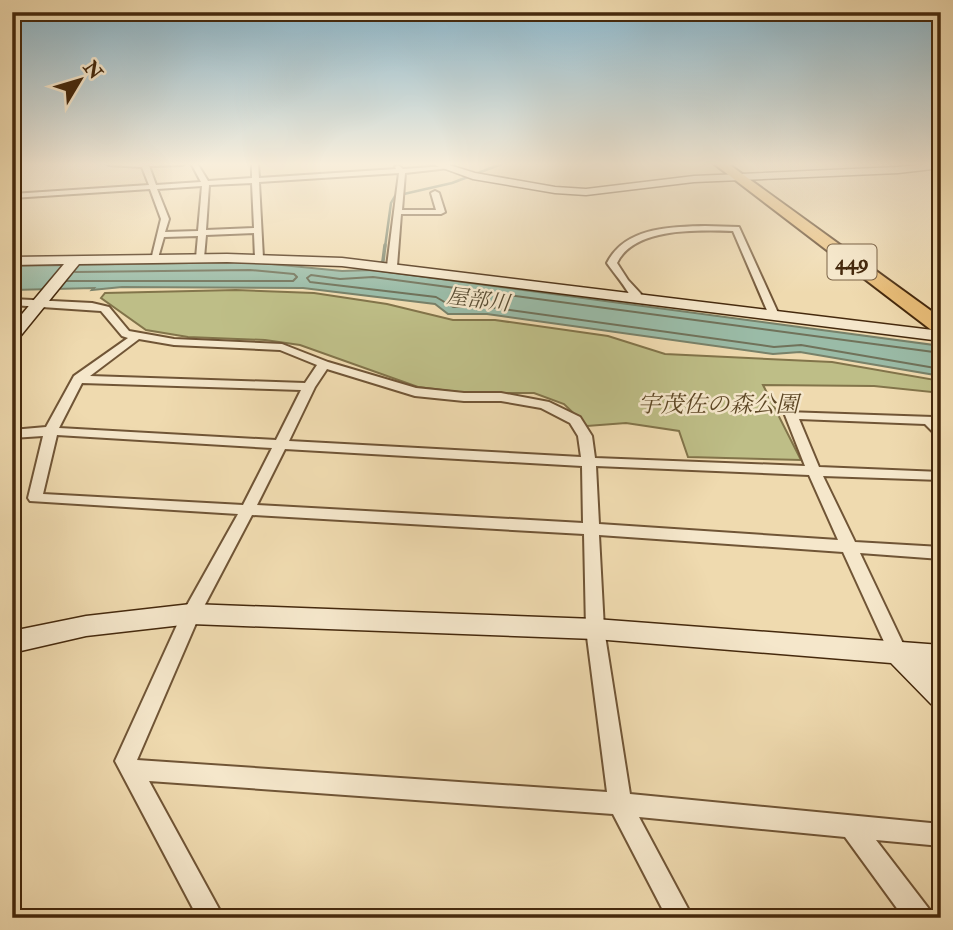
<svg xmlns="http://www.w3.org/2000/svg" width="953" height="930" font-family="'IM FELL Double Pica','Noto Serif JP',serif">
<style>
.green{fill:#bebe87;stroke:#82744a;stroke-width:2}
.water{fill:#9abba7;stroke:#788169;stroke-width:2}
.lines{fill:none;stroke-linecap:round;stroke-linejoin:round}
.shore{stroke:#70725a;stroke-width:2}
.stream-far1{stroke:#788169;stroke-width:2.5}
.stream{stroke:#788169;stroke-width:3.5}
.street-casing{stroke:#705536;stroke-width:4}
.secondary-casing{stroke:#45290d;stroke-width:3}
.highway-casing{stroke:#45290d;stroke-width:4}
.street{fill:#f5e7cb;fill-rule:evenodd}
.secondary{fill:#f5e7cb;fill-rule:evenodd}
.highway{fill:#e8bd78;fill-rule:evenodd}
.labels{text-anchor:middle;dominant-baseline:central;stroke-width:5;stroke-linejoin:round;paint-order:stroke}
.shield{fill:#f5e7cb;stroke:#7a6246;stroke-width:2}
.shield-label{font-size:21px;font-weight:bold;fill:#45290d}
.far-water-label{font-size:21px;font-style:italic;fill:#5a4e34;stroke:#f5e7cb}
.park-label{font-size:23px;font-style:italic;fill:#5d4725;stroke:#f5e7cb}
</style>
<rect width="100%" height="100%" fill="#efdaaf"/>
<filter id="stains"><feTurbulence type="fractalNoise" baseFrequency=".00286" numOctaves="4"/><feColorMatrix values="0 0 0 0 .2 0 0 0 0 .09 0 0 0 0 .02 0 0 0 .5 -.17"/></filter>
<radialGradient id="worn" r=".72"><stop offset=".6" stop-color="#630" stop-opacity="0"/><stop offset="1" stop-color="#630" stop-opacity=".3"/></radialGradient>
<path class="green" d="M236,290L314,293L387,304L453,320H495L608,336L665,354L832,362L941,381V393L874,386L763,385L801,460L688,457L679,431L626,423L587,426L564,404L534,393H467L418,387L300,345L265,340L188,337L146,330L101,298L105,293Z"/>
<path class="water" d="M251,262L342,271L373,270L941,346V376L800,352L773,354L487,314H448L435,304L303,288L122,287L92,290L94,288L12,290V266Z"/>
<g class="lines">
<path class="shore" d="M67,281H293L297,277L294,274L250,270L75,272
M941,353L373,277L340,279L311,275L307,278L310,282L436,297L453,307H488L774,347L801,345L941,369"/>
<path class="stream-far1" d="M385,247L391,203L395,196L452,183L504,163"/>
<path class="stream" d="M379,266L383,261L385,245"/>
<g class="street-casing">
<path id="street" d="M106,163H185L182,165L149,166L156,185L201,182L191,163H197L208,181L252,178V163H258L259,178L396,169L395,167L398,165L403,169L446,166L449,168L405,173L402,210H436L431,193L435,191L439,193L445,212L441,214H401L397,266L392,269L387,266L399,173L259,182L263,258L259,261L255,258L254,233L206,235L204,258L200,261L196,258L198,236L164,237L158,258L151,260L161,219L150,189L12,198V194L149,185L142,167L109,165ZM252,183L254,228L206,230L209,185ZM202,186L198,231L165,232L169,219L157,189Z
M705,226L739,227L779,315L778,317L774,318L769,315L733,231C698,230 634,227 617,263L628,280L641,294L638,300H632C630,292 614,273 607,263C625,227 670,227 705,226Z
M12,299L92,303L109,307L129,331L174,339L282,344L328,362L416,388L464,393H501L549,402L580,417L592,436L595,458L805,466L785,415L786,412L933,417L941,425V436L936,435L925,424L799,419L819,467L941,472V480L823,476L855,542L941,547V559L860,553L907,652L905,657L898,659L891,657L843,552L599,535L604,629L630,794L941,824V846L876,840L929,909L932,918H904L845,837L639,817L693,918H667L613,814L149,781L224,918H198L115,761L182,614L238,514L30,501L28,498L43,436L12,438V430L46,427L74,376L128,338L122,336L101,311L12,305ZM139,339L174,345L280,350L317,365L305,383L90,376ZM327,369L415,396L464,401H501L541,408L570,423L578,436L581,457L289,441L315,387ZM82,383L301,390L276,440L59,428ZM57,435L272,448L243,505L43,494ZM285,449L582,466L583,523L257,505ZM596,466L809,475L838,540L599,524ZM252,515L584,534L586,629L607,792L137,760L200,614Z"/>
</g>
<g class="secondary-casing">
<path id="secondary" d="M429,163H443L475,173L555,187L586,189L694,176L898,167L935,163H941V168L898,173L694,182L586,195L555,193L473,179Z
M227,254L342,258L941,331V341L342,266L227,262L79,264L18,339L12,341V326L64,264L12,265V257Z
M191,604L595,619L941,645V667L931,666L941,676V707L931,704L891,663L595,639L191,624L86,636L12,653V631L86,616Z"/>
</g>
<g class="highway-casing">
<path id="highway" d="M713,163H727L941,318V334L934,332Z"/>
</g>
<use href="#street" class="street"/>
<use href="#secondary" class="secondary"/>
<use href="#highway" class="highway"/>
</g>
<linearGradient id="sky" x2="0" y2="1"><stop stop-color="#89b7ce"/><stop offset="0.56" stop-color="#f8eedb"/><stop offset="1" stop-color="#f8eedb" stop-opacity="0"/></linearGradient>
<rect width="953" height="293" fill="url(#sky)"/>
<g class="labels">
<rect class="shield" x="827.5" y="244.5" width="49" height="35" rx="5"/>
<g class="shield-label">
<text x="852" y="262">449</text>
</g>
<g class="far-water-label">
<text transform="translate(478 300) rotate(7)">屋部川</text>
</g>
<g class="park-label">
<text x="718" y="404">宇茂佐の森公園</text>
</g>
</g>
<rect width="953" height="930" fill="none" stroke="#efdaaf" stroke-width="42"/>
<rect x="14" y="14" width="925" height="902" fill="none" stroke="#45290d" stroke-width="3.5"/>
<rect x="21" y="21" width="911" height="888" fill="none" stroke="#45290d" stroke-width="2"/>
<g transform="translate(80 80) rotate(52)" stroke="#f5e7cb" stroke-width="5" paint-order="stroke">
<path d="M0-5L12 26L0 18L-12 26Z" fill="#45290d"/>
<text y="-10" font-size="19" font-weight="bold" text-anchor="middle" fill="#45290d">N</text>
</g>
<rect width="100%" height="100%" filter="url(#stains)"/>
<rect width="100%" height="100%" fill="url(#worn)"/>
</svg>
